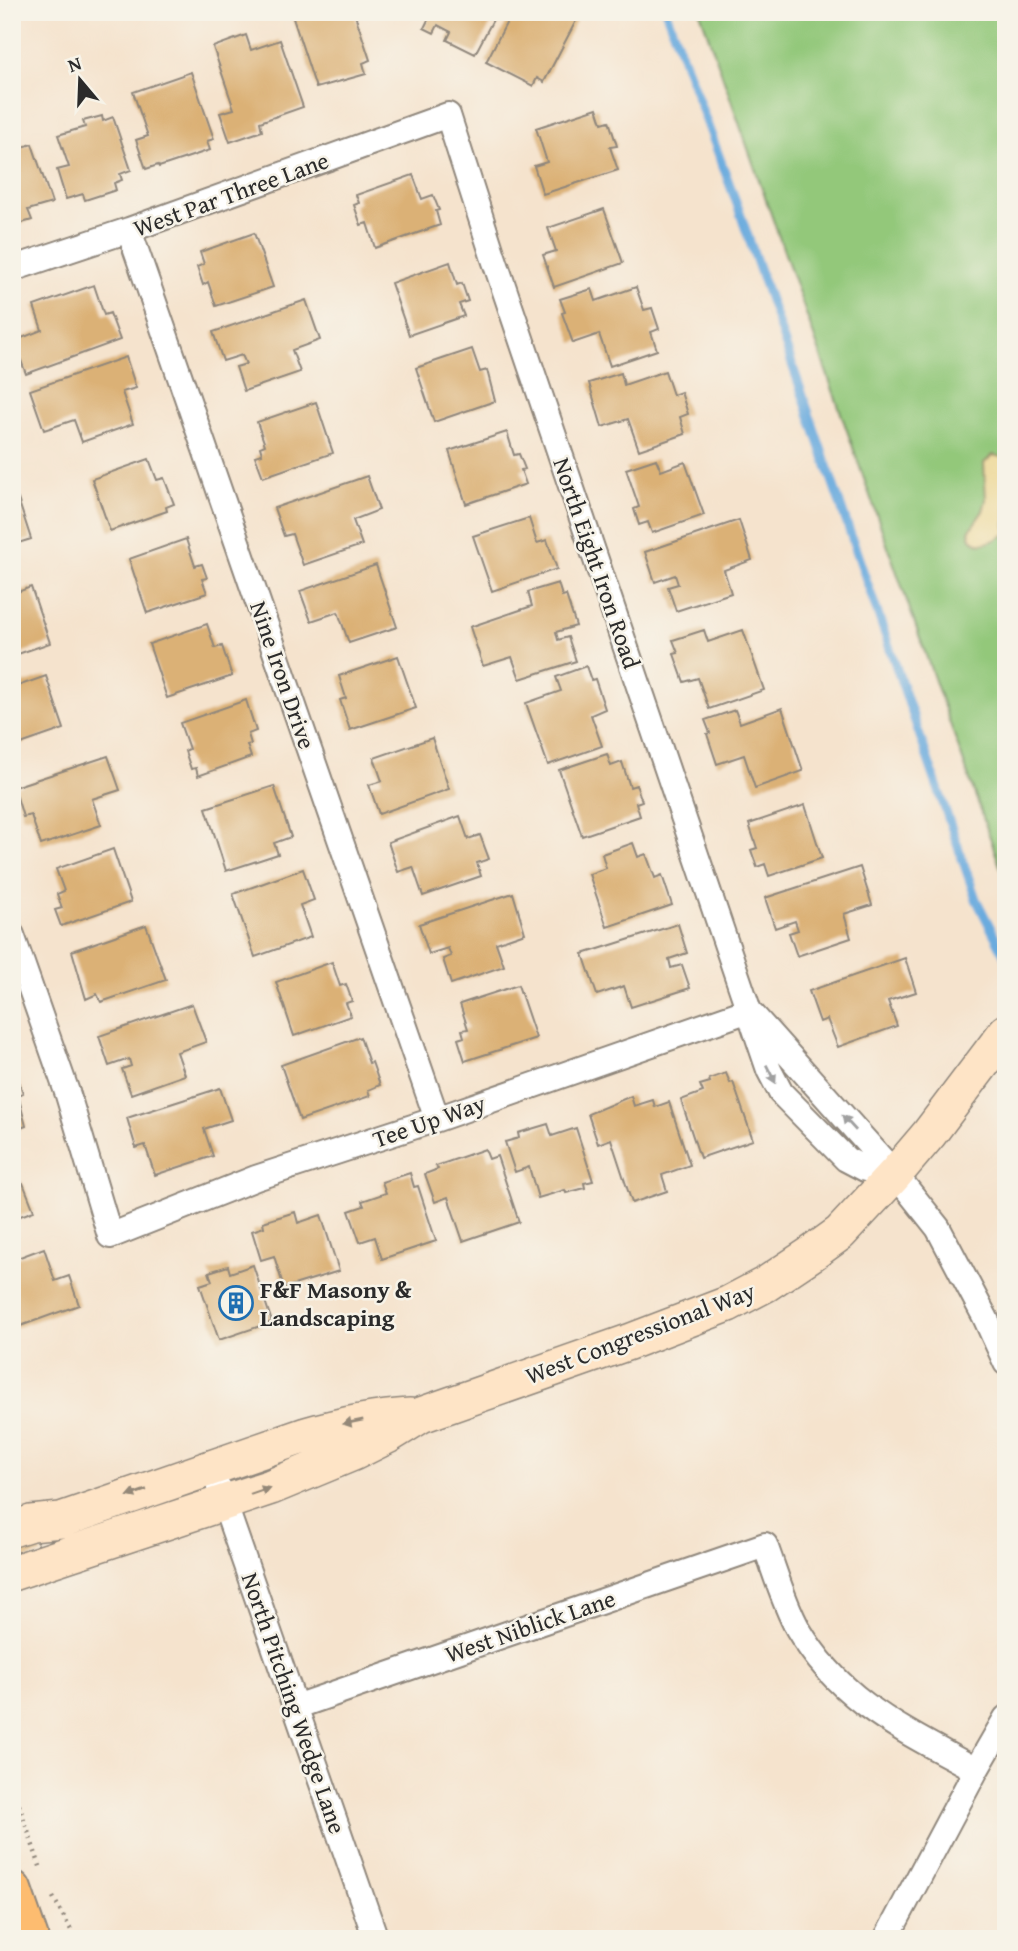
<svg xmlns="http://www.w3.org/2000/svg" width="1018" height="1951" font-family="'Gentium Book Plus',serif">
<style>
.green{fill:#93c87a;stroke:#5f7a52;stroke-width:2}
.sand{fill:#eeda9e;stroke:#8c8264;stroke-width:2}
.lines{fill:none;stroke-linecap:round;stroke-linejoin:round}
.stream{stroke:#6babde;stroke-width:9}
.building{fill:#dbb176}
.lane-casing{stroke:#90877c;stroke-width:16}
.street-casing{stroke:#90877c;stroke-width:28}
.secondary-casing{stroke:#90877c;stroke-width:38}
.primary-casing{stroke:#90877c;stroke-width:42}
.path{stroke:#90877c;stroke-width:4.5;stroke-dasharray:2 5;stroke-linecap:butt}
.lane{stroke:#fff;stroke-width:12}
.street{stroke:#fff;stroke-width:24}
.secondary{stroke:#fee4c6;stroke-width:35}
.primary{stroke:#fdbc70;stroke-width:38}
.oneway{fill:#a0a0a0}
.oneway2{fill:#948878}
.labels{text-anchor:middle;dominant-baseline:central;stroke-width:5;stroke-linejoin:round;paint-order:stroke}
.street-label{font-size:24px;fill:#2b2b2b;stroke:#f7f3e8}
.poi-label{font-size:24px;font-weight:bold;fill:#2b2b2b;stroke:#f7f3e8;text-anchor:start}
</style>
<rect width="100%" height="100%" fill="#f7f3e8"/>
<filter id="ink" filterUnits="userSpaceOnUse"><feTurbulence type="fractalNoise" baseFrequency=".0143" numOctaves="2"/><feDisplacementMap in="SourceGraphic" scale="14" xChannelSelector="R" yChannelSelector="G"/><feConvolveMatrix kernelMatrix="1 2 1 2 8 2 1 2 1" color-interpolation-filters="sRGB"/></filter>
<filter id="wash" filterUnits="userSpaceOnUse"><feTurbulence type="fractalNoise" baseFrequency=".00686" numOctaves="4" result="noise"/><feDisplacementMap in="SourceGraphic" scale="28" xChannelSelector="R" yChannelSelector="G"/><feGaussianBlur stdDeviation="1.57" result="paint"/><feColorMatrix in="noise" values="0 0 0 0 0 0 0 0 0 0 0 0 0 0 0 0 0 1.4 0 .05"/><feComposite in="paint" operator="in"/></filter>
<g filter="url(#wash)">
<rect width="100%" height="100%" fill="#f5e3cd"/>
<path class="green" d="M700,12H1006V883Z"/>
<path class="sand" d="M993,455L1006,458V534C993,542 972,552 969,531L983,511L986,500L984,463Z"/>
<g class="lines">
<path class="stream" d="M666,12L738,207L976,899L1006,958"/>
</g>
<g id="blocks">
<path class="building" d="M291,12H354L370,60L363,63L366,74L316,88Z
M432,12H497L475,54L447,40L451,32L438,25L434,33L424,28Z
M512,12H568L578,17L544,82L537,78L533,86L486,62Z
M246,35L251,50L280,40L303,107L260,122L262,131L230,142L220,113L234,109L213,47Z
M191,72L214,139L207,141L210,150L159,167L158,165L146,169L136,140L148,136L133,92Z
M597,108L602,123L609,121L617,146L610,147L618,170L543,194L534,166L547,162L536,128Z
M102,116L103,121L113,117L131,170L120,174L122,180L114,183L116,190L85,200L83,194L66,199L57,170L69,167L58,135L85,127L83,121Z
M22,143L23,147L32,144L52,203L28,210L32,220L12,226V146Z
M413,175L422,199L433,195L439,210L436,211L440,225L375,248L367,223L361,225L354,205L359,203L356,195Z
M604,209L623,263L554,287L543,255L556,251L548,228Z
M254,233L273,287L216,306L208,282L203,285L197,267L204,264L200,252Z
M450,262L457,285L462,283L468,301L459,304L464,316L409,335L391,283Z
M94,285L104,315L110,313L120,340L26,374L14,341L42,330L34,306Z
M636,287L644,310L652,308L659,329L651,332L657,350L610,366L599,334L573,343L562,313L565,312L560,299L592,289L596,301Z
M306,300L320,340L292,350L300,372L244,391L236,367L246,364L242,355L223,361L213,332Z
M472,349L480,372L487,370L495,401L434,422L416,368Z
M126,357L136,388L122,392L133,424L82,442L74,420L44,430L30,390Z
M665,371L673,395L681,392L688,414L680,417L685,434L639,450L628,419L602,427L589,383L621,373L624,385Z
M316,402L333,453L263,477L255,456L262,454L260,447L265,445L257,422Z
M507,432L514,455L519,454L525,469L521,470L526,484L466,504L449,451Z
M149,459L157,480L164,478L174,504L166,507L167,511L110,531L92,479Z
M656,459L661,471L685,462L704,515L652,533L648,522L639,525L634,509L639,507L626,469Z
M367,476L379,510L353,520L362,545L303,565L292,534L284,536L274,508Z
M18,499L31,539L12,545V501Z
M529,518L537,543L547,540L557,569L492,591L473,536Z
M739,520L752,560L724,570L731,593L676,611L668,587L678,584L675,575L655,582L645,552Z
M186,539L195,566L202,564L207,578L202,579L207,593L147,613L129,559Z
M376,565L397,627L349,643L338,612L311,621L300,591Z
M558,583L562,596L566,595L576,626L556,632L558,640L568,637L576,661L520,679L512,657L483,666L470,627L532,606L528,592Z
M31,587L50,643L12,656V594Z
M207,624L215,648L222,646L232,676L167,698L149,644Z
M704,630L708,642L743,630L764,690L709,709L698,678L684,682L674,654L678,653L673,640Z
M398,656L416,708L350,730L340,700L346,698L339,676Z
M586,666L591,680L595,679L605,709L591,715L602,746L548,765L526,703L561,691L556,677Z
M46,676L64,729L12,747V688Z
M246,700L256,731L248,734L251,744L247,745L251,757L198,776L196,768L191,769L185,751L189,749L180,723Z
M782,708L803,771L755,788L744,755L717,764L707,734L710,733L705,720L735,710L740,723Z
M432,738L449,789L379,814L369,785L382,781L374,758Z
M607,754L611,766L622,762L630,787L636,785L642,801L636,803L640,816L582,836L559,770Z
M108,756L120,790L92,799L101,825L41,845L31,815L23,817L14,787Z
M274,786L291,837L274,843L278,854L226,871L206,808Z
M805,805L822,858L769,876L765,864L757,867L751,850L757,848L749,824Z
M460,816L468,839L480,835L489,859L477,863L481,876L423,896L413,867L398,872L388,842Z
M633,843L638,857L646,854L655,878L662,875L672,905L607,927L589,874L606,868L602,854Z
M113,849L131,902L61,926L55,910L62,908L57,894L64,891L56,869Z
M860,867L872,905L844,914L851,938L797,956L789,933L798,930L795,921L775,928L765,898Z
M303,869L314,900L300,905L311,937L255,957L233,894Z
M513,893L525,933L496,943L504,966L451,984L443,959L451,956L448,948L429,954L419,924Z
M678,924L687,953L669,959L671,968L682,965L690,988L631,1007L624,986L597,995L583,954Z
M146,925L166,980L101,1002L97,994L86,999L72,951Z
M905,958L916,992L888,1001L897,1026L838,1047L827,1019L820,1022L809,991Z
M332,962L340,986L346,984L352,1001L346,1003L351,1016L294,1036L276,982Z
M518,985L536,1038L465,1061L458,1039L464,1037L462,1030L468,1029L460,1004Z
M192,1004L206,1042L177,1052L185,1075L131,1094L122,1069L131,1066L129,1059L109,1066L99,1036Z
M360,1037L369,1063L372,1062L380,1085L368,1090L370,1096L300,1120L281,1065Z
M12,1062L23,1093L18,1095L26,1126L12,1131Z
M726,1073L730,1083L733,1082L753,1140L700,1158L681,1100L703,1092L700,1085L710,1082L709,1079Z
M220,1088L231,1120L204,1129L213,1156L155,1175L145,1145L136,1148L127,1118Z
M631,1096L634,1106L653,1100L655,1107L669,1102L690,1165L662,1175L667,1191L632,1203L611,1139L598,1144L588,1114Z
M548,1124L552,1136L576,1128L593,1181L584,1183L585,1188L566,1193L565,1190L538,1198L529,1167L515,1172L505,1142L519,1138L518,1133Z
M485,1149L489,1159L497,1156L519,1222L463,1241L448,1197L435,1202L425,1174L438,1169L436,1166Z
M410,1173L414,1187L418,1186L436,1241L382,1259L375,1237L360,1242L349,1211L364,1206L362,1201L386,1193L382,1182Z
M12,1176L16,1186L23,1183L34,1211L12,1219Z
M295,1212L298,1223L321,1215L339,1271L284,1288L274,1256L261,1260L252,1231L264,1227L263,1222Z
M44,1248L55,1281L69,1276L79,1305L12,1329V1260Z
M253,1265L272,1322L219,1340L200,1285L212,1281L209,1272L228,1266L230,1273Z
M36,1538L41,1554L12,1564V1546Z"/>
</g>
</g>
<g filter="url(#ink)">
<use href="#blocks" fill-opacity="0" stroke="#90877c" stroke-width="2"/>
<g class="lines">
<g class="lane-casing">
<path id="lane" d="M1005,12L1006,14"/>
</g>
<g class="street-casing">
<path id="street" d="M129,230L437,1119
M12,269L129,230L448,115L493,256L769,1070L781,1093L846,1159L865,1169L895,1174
M12,935L68,1095L110,1236L256,1178L437,1119L749,1010
M753,1015L895,1174L938,1228L985,1317L1006,1363
M219,1488L376,1939
M295,1707L765,1545C775,1572 784,1604 798,1629C841,1703 904,1730 976,1770
M886,1939L976,1770L1006,1718"/>
</g>
<g class="secondary-casing">
<path id="secondary" d="M12,1529L31,1523L61,1520L306,1435C341,1425 374,1418 410,1416
M12,1573L271,1487L353,1453L387,1436L421,1415L629,1342L728,1304L766,1284L811,1254L840,1233L895,1174L929,1134L1006,1032"/>
</g>
<g class="primary-casing">
<path id="primary" d="M12,1890L29,1939"/>
</g>
<path class="path" d="M12,1785L41,1869
M53,1897L76,1939"/>
<use href="#lane" class="lane"/>
<use href="#street" class="street"/>
<use href="#secondary" class="secondary"/>
<use href="#primary" class="primary"/>
</g>
<defs><path id="oneway-solid" d="M-6-.8H1V-3.2L6.5 0L1 3.2V.8H-6Z" transform="scale(1.75)"/></defs>
<g class="oneway">
<use href="#oneway-solid" transform="translate(771 1074) rotate(63)"/>
<use href="#oneway-solid" transform="translate(849 1123) rotate(-132)"/>
</g>
<g class="oneway2">
<use href="#oneway-solid" transform="translate(353 1422) rotate(169)"/>
<use href="#oneway-solid" transform="translate(260 1491) rotate(-19)"/>
<use href="#oneway-solid" transform="translate(137 1493) rotate(161)"/>
</g>
</g>
<defs>
<g id="building-ring" transform="scale(1.75)"><circle r="9.5" fill="#f7f3e8" stroke="#1f6fb2" stroke-width="1.5"/><path d="M-4-6H4V6H1V3H-1V6H-4ZM-2.5-4.3h1.7v1.8h-1.7ZM.8-4.3h1.7v1.8H.8ZM-2.5-1h1.7V.8h-1.7ZM.8-1h1.7V.8H.8Z" fill="#1f6fb2"/></g>
</defs>
<g fill-rule="evenodd">
<use href="#building-ring" x="236" y="1303"/>
</g>
<g class="labels">
<g class="street-label">
<text transform="translate(231 194) rotate(-20)">West Par Three Lane</text>
<text transform="translate(597 563) rotate(71)">North Eight Iron Road</text>
<text transform="translate(283 675) rotate(71)">Nine Iron Drive</text>
<text transform="translate(429 1121) rotate(-19)">Tee Up Way</text>
<text transform="translate(640 1333) rotate(-21)">West Congressional Way</text>
<text transform="translate(530 1626) rotate(-19)">West Niblick Lane</text>
<text transform="translate(294 1703) rotate(71)">North Pitching Wedge Lane</text>
</g>
<g class="poi-label">
<text x="260" y="1289">F&amp;F Masony &amp;<tspan x="260" dy="28">Landscaping</tspan></text>
</g>
</g>
<rect width="1018" height="1951" fill="none" stroke="#f7f3e8" stroke-width="42"/>
<g transform="translate(80 80) rotate(341)" stroke="#f7f3e8" stroke-width="5" paint-order="stroke">
<path d="M0-5L12 26L0 18L-12 26Z" fill="#2b2b2b"/>
<text y="-10" font-size="19" font-weight="bold" text-anchor="middle" fill="#2b2b2b">N</text>
</g>
</svg>
